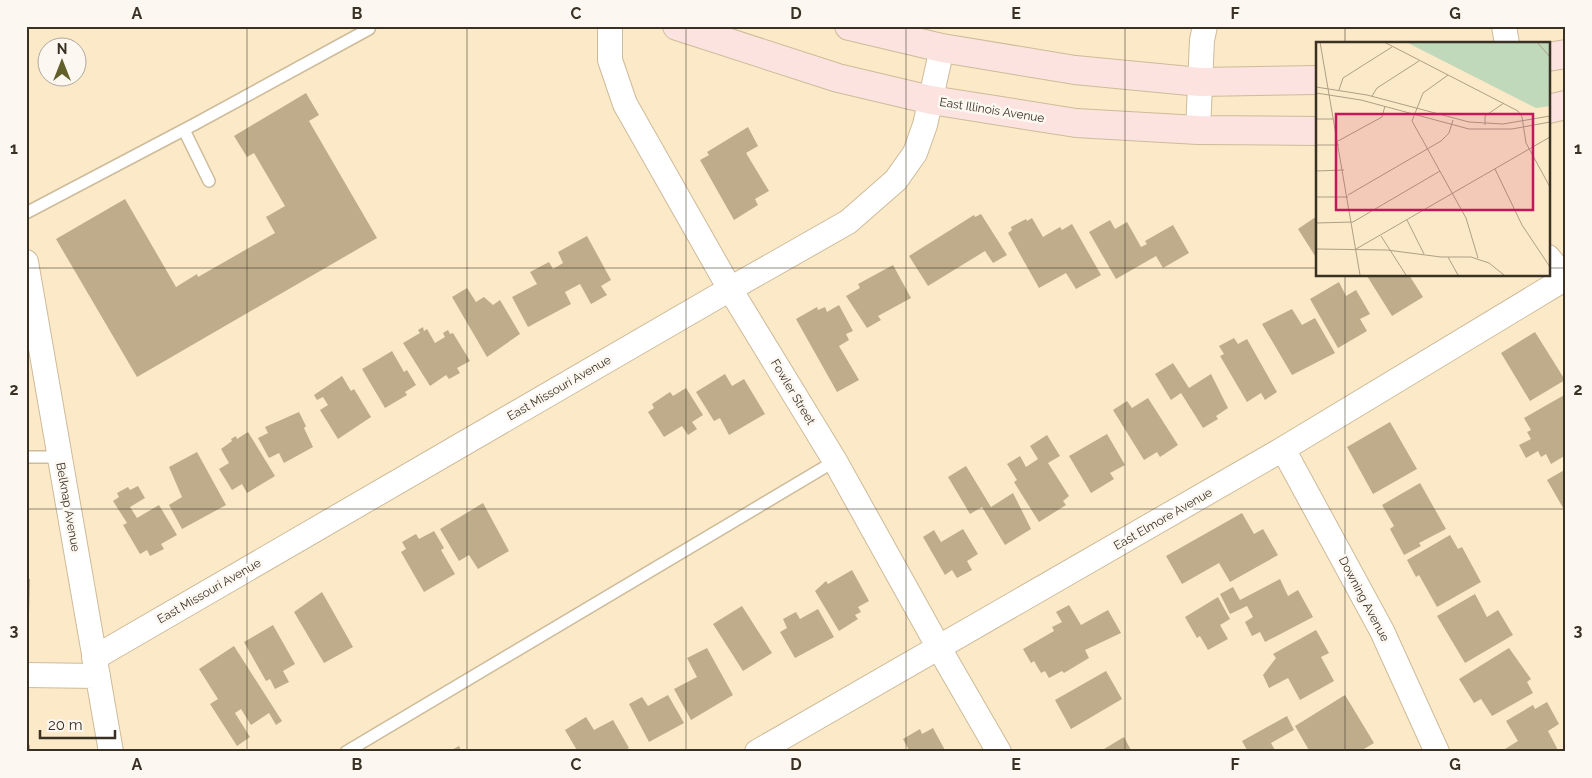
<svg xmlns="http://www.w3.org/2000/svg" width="1592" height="778" font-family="Raleway,sans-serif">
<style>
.building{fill:#beac8b}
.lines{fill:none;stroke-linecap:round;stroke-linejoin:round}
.service-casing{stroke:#cdbb9a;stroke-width:14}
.minor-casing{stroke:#cdbb9a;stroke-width:26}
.secondary-casing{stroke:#cdbb9a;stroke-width:30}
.service{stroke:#fff;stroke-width:11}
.minor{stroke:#fff;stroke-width:24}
.secondary{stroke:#fce3df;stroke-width:28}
.grid{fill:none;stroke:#393124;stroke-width:1;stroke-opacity:0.55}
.labels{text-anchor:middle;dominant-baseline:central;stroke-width:5;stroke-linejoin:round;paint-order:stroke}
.street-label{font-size:12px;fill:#393124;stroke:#fcf8f1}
.inset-road{fill:none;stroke:#ae9f86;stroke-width:1}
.view{fill:#c2185b;fill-opacity:0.15;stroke:#c2185b;stroke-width:2.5}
.inset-edge{fill:none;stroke:#393124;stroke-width:2.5}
.neatline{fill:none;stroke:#393124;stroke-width:2}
.grid-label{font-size:16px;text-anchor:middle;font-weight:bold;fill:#393124}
</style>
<rect width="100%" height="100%" fill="#fce9c7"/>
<path class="building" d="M306,93L319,115L309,121L377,238L137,377L56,239L125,199L176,287L197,274L198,277L275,233L266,217L285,206L254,153L247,157L234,136Z
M748,127L758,146L746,153L769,191L755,199L758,205L734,220L700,160L709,155L707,152Z
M981,214L1007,255L993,263L985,251L928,286L909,256L974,215L975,217Z
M1317,216V259L1298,229Z
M1032,218L1043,237L1060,227L1062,230L1072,224L1101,275L1076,289L1066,273L1039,288L1008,233L1012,230L1011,227L1026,219L1027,221Z
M1110,220L1115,229L1127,222L1141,247L1147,244L1145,241L1173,225L1189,253L1163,268L1156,256L1116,279L1089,232Z
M587,236L611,280L601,286L607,295L591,304L580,284L565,292L571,304L528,327L512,297L537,284L530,272L549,262L553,269L563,263L558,252Z
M893,265L911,298L878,316L881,320L867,328L846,296L860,288L858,284Z
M1369,275H1409L1423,297L1392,316L1367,276Z
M1339,282L1346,296L1356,290L1370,314L1360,319L1367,331L1338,348L1310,299Z
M467,288L476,302L484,297L493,305L500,300L520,334L487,357L452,297Z
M839,305L853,331L846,334L849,340L839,346L859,380L837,392L796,319L817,307L818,310L825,307L827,312Z
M1292,309L1302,325L1315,318L1335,353L1292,375L1262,324Z
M423,327L424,331L427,329L435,343L445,337L443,333L448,330L450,334L453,333L470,361L457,368L460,373L449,379L446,375L430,386L403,343L420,333L418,330Z
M1535,332L1565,380L1530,401L1501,353Z
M1234,338L1238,344L1247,339L1277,392L1265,400L1261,393L1247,402L1220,356L1224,354L1219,346Z
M392,351L404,372L407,370L416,385L405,392L407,395L385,408L362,369Z
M1173,363L1189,388L1211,374L1228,408L1216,416L1218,419L1203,428L1181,393L1171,400L1155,374Z
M725,374L732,386L744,379L765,414L729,435L720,418L714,421L696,392Z
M342,376L351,391L354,389L371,417L338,439L320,410L328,405L323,397L317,400L314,395Z
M686,388L703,415L692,422L697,429L688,435L682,426L664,437L648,412L654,408L652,404L670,392L673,396Z
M1566,394V455L1551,464L1546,454L1541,457L1538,451L1526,458L1519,445L1531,439L1527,432L1531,430L1524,418Z
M1148,398L1178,445L1160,457L1157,452L1144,460L1113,410L1127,401L1132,408Z
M299,412L306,426L304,428L313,447L284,463L279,453L269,458L258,438L268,433L265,427Z
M1390,422L1417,469L1373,494L1347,447Z
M248,432L275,476L247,493L242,484L232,490L219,469L229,463L221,449L232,441L231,439L236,436L237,439Z
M1107,434L1125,465L1110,473L1114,479L1091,493L1069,456Z
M1047,435L1060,456L1048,463L1069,496L1063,501L1066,505L1039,522L1014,482L1017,480L1007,464L1020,456L1026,467L1038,459L1030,446Z
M197,452L226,505L182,529L169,505L182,497L169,467Z
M966,466L991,507L1013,493L1031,529L1005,545L982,507L970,514L948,477Z
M1566,469V513L1547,480Z
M1420,483L1446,529L1419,543L1421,546L1404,555L1390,529L1394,526L1382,505Z
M138,486L145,498L130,507L137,518L159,505L177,535L161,544L164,549L150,556L147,550L140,554L123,525L127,523L113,501L119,497L117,493L128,487L130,490Z
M483,503L509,551L478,569L469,555L459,561L440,529Z
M1242,513L1254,534L1263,529L1278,555L1230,582L1219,563L1182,584L1166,556Z
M963,529L978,554L967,561L972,570L957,578L952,570L945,575L923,537L934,530L941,542Z
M434,531L444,548L441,550L455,574L424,592L401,552L406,549L402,542L416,534L419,539Z
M1450,535L1458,549L1462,547L1481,582L1437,607L1419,575L1416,577L1407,560Z
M852,570L869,601L858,607L861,612L855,615L858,619L839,631L815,591L826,581L828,584Z
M26,579H30L29,615H26Z
M1280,579L1288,596L1298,590L1313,617L1265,642L1260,632L1252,636L1245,622L1253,617L1247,606L1230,614L1220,594L1233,587L1240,600Z
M322,592L353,647L324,663L294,612Z
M1475,594L1487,617L1498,610L1513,635L1465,663L1437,616Z
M1218,597L1230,619L1220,625L1228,639L1208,650L1200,636L1197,638L1185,617Z
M1069,605L1081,625L1108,610L1121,633L1085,650L1089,658L1064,673L1062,671L1049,678L1045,671L1041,673L1034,661L1031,663L1023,649L1054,631L1052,627L1062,622L1056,612Z
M742,606L772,653L743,671L713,624Z
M818,609L834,637L795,658L780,632L787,628L783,619L796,612L800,619Z
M273,625L295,664L283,671L289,682L275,689L270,679L266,681L244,642Z
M1316,630L1329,653L1321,657L1334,681L1300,700L1288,678L1269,688L1263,675L1276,658L1273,654Z
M234,646L282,721L276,725L269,713L251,725L241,709L235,713L250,737L237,746L210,704L218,699L199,669Z
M707,648L733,695L691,720L674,689L697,677L687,658Z
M1509,648L1531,679L1527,682L1533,693L1492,716L1481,699L1474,703L1459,679Z
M1106,671L1122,699L1071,729L1055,700Z
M668,695L684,723L649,742L629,704L642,697L648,706Z
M1345,695L1374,743L1359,752H1310L1295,726Z
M1547,702L1559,724L1548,731L1559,752H1500L1518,741L1506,721L1533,705L1535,709Z
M1287,716L1294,730L1271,743L1276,752H1248L1242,741Z
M586,717L594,730L613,720L629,748L622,752H578L565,730Z
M933,728L946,752H910L903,739L920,729L922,734Z
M1124,737L1132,752H1099Z
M26,744L30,745V752H26Z
M459,746L462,752H448Z"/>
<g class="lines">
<g class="service-casing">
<path id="service" d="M184,130L209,181
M26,213L195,124L369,29L370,26
M26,457H59
M346,752L835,461"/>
</g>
<g class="minor-casing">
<path id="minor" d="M610,26V60L625,104L730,289L835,461L939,648L999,752
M1504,26L1507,44
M1198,130L1202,40L1205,26
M1548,257L1566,279
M26,262L111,752
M1283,449L1382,631L1437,752
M94,658L730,289L848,222L896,180L915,153L925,125L942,48
M26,675L98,676
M757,752L1283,449L1566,278"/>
</g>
<g class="secondary-casing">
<path id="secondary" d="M677,26L838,78L931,100L1076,123L1198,130L1317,131
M849,26L942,48L1075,70L1200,82L1317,80
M1548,57L1566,54
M1548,109L1566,105"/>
</g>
<use href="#service" class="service"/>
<use href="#minor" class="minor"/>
<use href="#secondary" class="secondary"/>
</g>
<path class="grid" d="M247,26V752M467,26V752M686,26V752M906,26V752M1125,26V752M1345,26V44M26,268H1317M1548,268H1566M1345,275V752M26,509H1566"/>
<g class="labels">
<g class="street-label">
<text transform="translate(992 110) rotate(9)">East Illinois Avenue</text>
<text transform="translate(559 388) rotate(-30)">East Missouri Avenue</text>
<text transform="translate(793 392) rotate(59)">Fowler Street</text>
<text transform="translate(68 507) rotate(80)">Belknap Avenue</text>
<text transform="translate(1163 519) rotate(-30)">East Elmore Avenue</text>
<text transform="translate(209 591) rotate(-30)">East Missouri Avenue</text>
<text transform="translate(1364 599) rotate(62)">Downing Avenue</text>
</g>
</g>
<g transform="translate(1316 42)">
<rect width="234" height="234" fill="#fce9c7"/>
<path d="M90,0H234V64L220,66Z" fill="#bfd9ba"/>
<path class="inset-road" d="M4,0L44,233M68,0L202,69L206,75L210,101L234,145M221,0L234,15M132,33L107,51L96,79L150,176L162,216M0,45L51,53L153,80L187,82L234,74M23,48L27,36L76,5M0,51L45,58L153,87H196L234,80M56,54L61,46L103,19M0,77H18M169,83V74L188,61M22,99L66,75L69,64M0,103H23M179,127L206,183L234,225M0,129L28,128M32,153L125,99L133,91L137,78M0,155H32M91,178L108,212M0,181L37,180L124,129M65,194L90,233M0,207L71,208L125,215H155L173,221L188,233M40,207L234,95M132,215L142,233"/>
<path class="view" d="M20,72H217V168H20Z"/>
<rect width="234" height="234" class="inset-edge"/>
</g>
<rect width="1592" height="778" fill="none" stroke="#fcf8f1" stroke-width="55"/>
<g transform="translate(62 62)"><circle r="24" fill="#fcf8f1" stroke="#aea89f"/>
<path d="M0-4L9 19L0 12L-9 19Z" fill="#635f2b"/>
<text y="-8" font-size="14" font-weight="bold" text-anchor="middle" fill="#393124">N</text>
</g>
<path d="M40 730v8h75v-8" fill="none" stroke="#393124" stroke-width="2.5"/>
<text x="48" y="730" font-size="15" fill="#393124" stroke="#fcf8f1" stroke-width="4" paint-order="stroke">20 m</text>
<rect x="28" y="28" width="1536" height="722" class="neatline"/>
<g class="grid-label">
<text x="137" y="19">A</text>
<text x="357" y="19">B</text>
<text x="576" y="19">C</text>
<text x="796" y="19">D</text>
<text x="1016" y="19">E</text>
<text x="1235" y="19">F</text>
<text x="1455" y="19">G</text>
<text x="14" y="154">1</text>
<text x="1578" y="154">1</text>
<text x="14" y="395">2</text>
<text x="1578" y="395">2</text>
<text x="14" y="636">3</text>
<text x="1578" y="636">3</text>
<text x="137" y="770">A</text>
<text x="357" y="770">B</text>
<text x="576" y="770">C</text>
<text x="796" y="770">D</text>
<text x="1016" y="770">E</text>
<text x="1235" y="770">F</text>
<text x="1455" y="770">G</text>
</g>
</svg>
